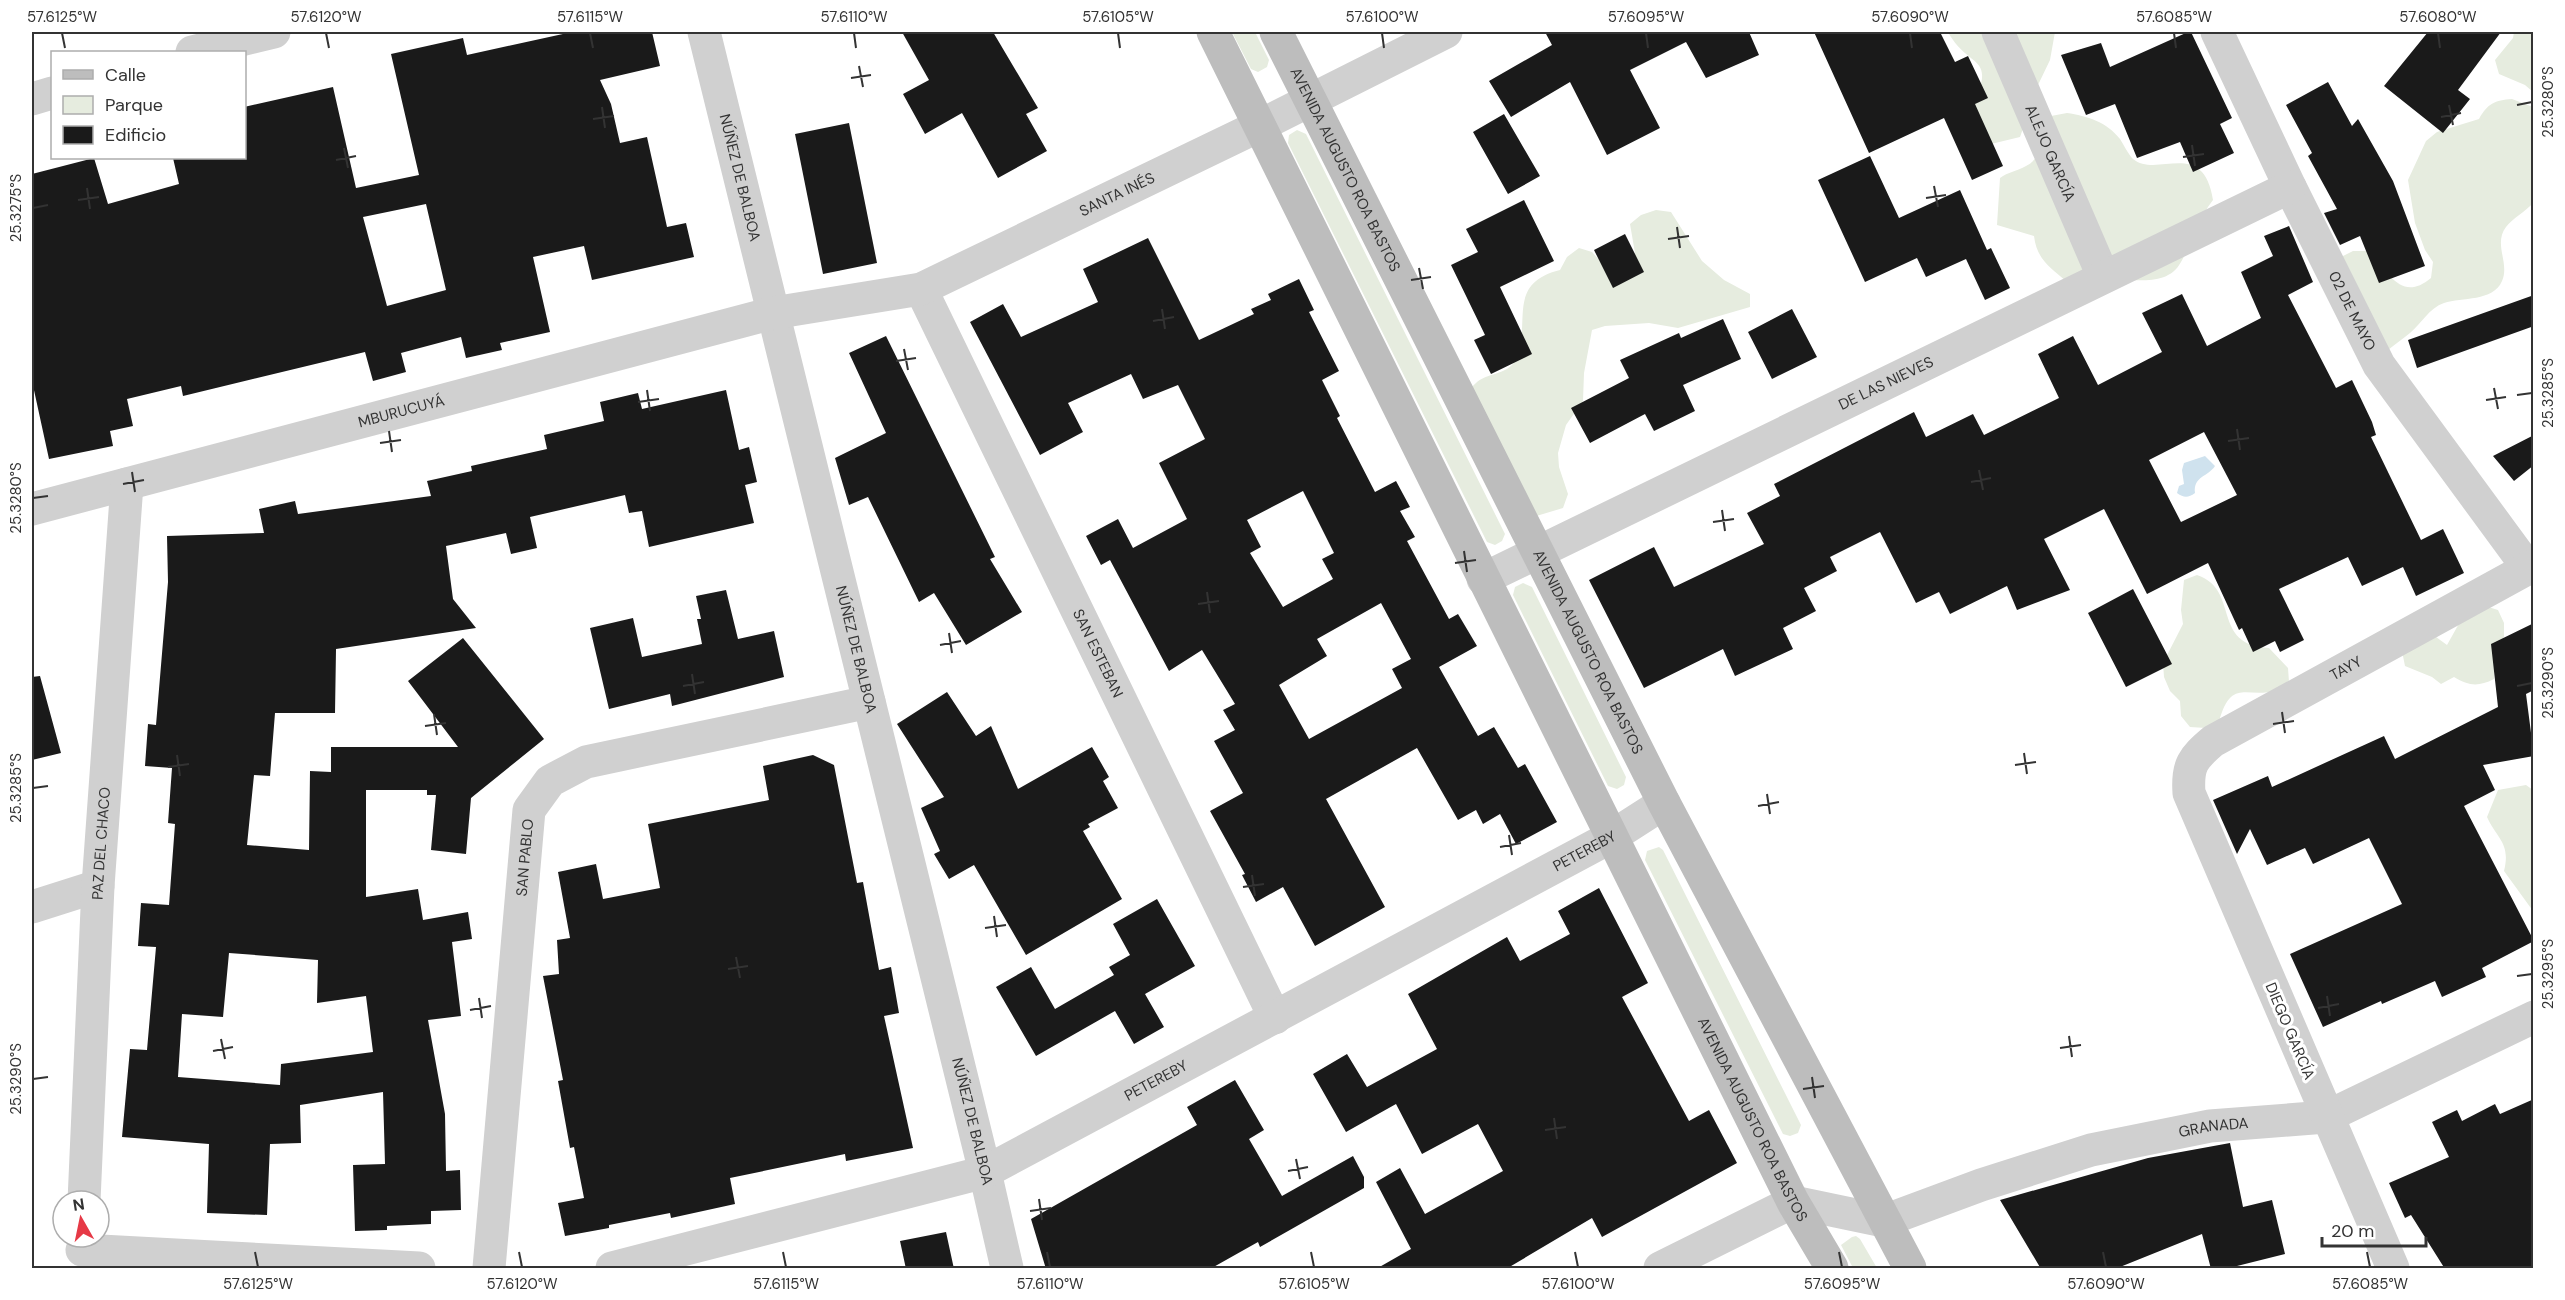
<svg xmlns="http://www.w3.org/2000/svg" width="2565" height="1300" font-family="'DM Sans',sans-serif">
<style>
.green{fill:#e6ecdf}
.water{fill:#cfe2ee}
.building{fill:#1a1a1a;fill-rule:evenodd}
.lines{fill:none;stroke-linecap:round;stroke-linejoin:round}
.minor{stroke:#d0d0d0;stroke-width:33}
.secondary{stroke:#bdbdbd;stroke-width:33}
.ticks{fill:none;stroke:#333;stroke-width:2}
.labels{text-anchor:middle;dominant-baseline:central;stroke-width:6;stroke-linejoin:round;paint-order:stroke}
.street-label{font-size:15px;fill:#333;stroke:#fff}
.neatline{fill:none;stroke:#333;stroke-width:2}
.ticks-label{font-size:15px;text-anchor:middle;fill:#333}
</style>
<rect width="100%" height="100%" fill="#fff"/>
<path class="green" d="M1232,32H1255L1269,60L1267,67L1258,72L1251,69Z
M1935,32H2055L2050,60L2038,85L2020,137L1991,144L1974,105C1995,54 1971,70 1949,34Z
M2514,32H2533V92L2525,85L2499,74L2495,60L2513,38Z
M2512,99L2533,107V203C2525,212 2513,218 2506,227C2493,244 2510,263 2502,281C2493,302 2462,297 2444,303C2429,308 2422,323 2410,333C2403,339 2395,344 2388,350L2339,258L2353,251H2368C2389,272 2401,303 2431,278L2433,262L2425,250L2415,223L2408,180L2426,141L2437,132L2479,119C2487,104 2495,100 2512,99Z
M2067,113C2087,116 2107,122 2120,139C2124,145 2128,154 2133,159C2157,179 2203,137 2213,200C2198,219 2193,241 2181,262C2169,284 2144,280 2123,280C2104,280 2085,281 2067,282C2050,267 2037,260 2034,236L1997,225L2000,178C2008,172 2017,171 2026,166C2043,158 2046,132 2051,116Z
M1297,130L1306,134L1505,534L1502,541L1495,545L1487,542L1288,143L1289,135Z
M1656,210L1671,212L1702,261L1724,280L1750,294V307L1678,328L1649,323L1605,326L1592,330L1584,373L1583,401L1566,425L1558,453L1559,467L1568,494L1563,508L1533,517L1467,395C1470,391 1472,386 1476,383C1486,373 1507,375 1515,361C1533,325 1504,284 1560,270L1567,257L1579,248L1592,252L1602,263L1635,253L1630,224L1641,215Z
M2197,575C2241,590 2210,645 2269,648L2288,668L2289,682C2285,685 2280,689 2276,690C2249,700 2231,676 2219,722L2206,728L2190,727L2181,716L2180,701L2170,691L2164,677L2163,663L2183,624L2181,610L2184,580Z
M1523,583L1532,587L1626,777L1624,785L1617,789L1608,786L1513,595L1515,587Z
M2485,606L2498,610L2504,623V637L2496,650L2494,679C2478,687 2469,686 2454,677L2441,684L2432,677L2405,666L2402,651L2436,637L2447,645L2461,620Z
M2526,785L2533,790V911L2504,871C2511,843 2497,839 2487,817L2498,790Z
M1659,847L1663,850L1801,1125L1798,1133L1790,1136L1783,1134L1645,860L1647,851Z
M1856,1236L1860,1239L1877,1268H1853L1841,1245L1852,1237Z"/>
<path class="water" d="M2205,456L2215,466C2208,477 2193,476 2195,493C2188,498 2184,498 2177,493L2179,486L2184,484L2182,470L2184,463Z"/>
<path class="building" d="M572,32H652L660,66L600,80L611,104L620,143L647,137L667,227L686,223L694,257L592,280L584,246L533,257L550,332L500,343L502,350L466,358L461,337L401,353L406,372L373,381L365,352L183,396L181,386L127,399L133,426L110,431L113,446L49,459L32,381V174L94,158L108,204L179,184L173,158H244V107L333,87L356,188L419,175L391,54L463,38L467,55ZM426,204L446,290L387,306L363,217Z
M902,32H993L1038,108L1026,114L1047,151L998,178L962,113L925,134L903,94L929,80Z
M1545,32H1749L1759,55L1706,78L1686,42L1630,70L1660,128L1607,155L1570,82L1511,117L1489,81L1552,45Z
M1814,32H1940L1955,62L1968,56L1988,98L1975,104L2003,166L1972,180L1944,118L1869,153Z
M2188,32H2191L2232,118L2220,124L2234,153L2193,172L2180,142L2137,158L2115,104L2086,115L2061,55L2101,43L2110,67Z
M2428,32H2501L2458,90L2470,99L2443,133L2384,86Z
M2328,82L2352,126L2358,119L2393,181L2425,266L2379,283L2360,236L2340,245L2324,213L2337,209L2308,156L2312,153L2286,105Z
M1504,114L1540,176L1508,194L1473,132Z
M849,123L877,263L823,274L795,134Z
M1870,156L1899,218L1960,190L1987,250L1991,248L2010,288L1985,300L1966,259L1926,277L1917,258L1865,282L1818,180Z
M1524,200L1554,261L1500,287L1532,354L1491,374L1474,340L1485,335L1451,265L1478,252L1466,229Z
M2289,226L2313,282L2288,295L2336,388L2352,380L2372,422L2376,435L2371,437L2421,540L2443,529L2464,573L2416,596L2403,567L2362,586L2348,557L2279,589L2304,640L2280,652L2275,641L2253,652L2242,628L2239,630L2208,563L2147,594L2104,509L2044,539L2070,590L2017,610L2007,586L1950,614L1939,592L1916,603L1880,532L1830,557L1837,571L1804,588L1816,611L1783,628L1793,649L1735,676L1723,649L1644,688L1589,580L1654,547L1674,587L1764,544L1747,513L1780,496L1774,484L1914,412L1926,437L1973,414L1984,435L2059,398L2038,354L2073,336L2098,385L2162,352L2142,313L2182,294L2207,346L2261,318L2241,272L2273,256L2264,236ZM2204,432L2237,495L2181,522L2149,460Z
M1625,234L1644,272L1613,288L1594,250Z
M1148,238L1199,340L1254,314L1251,309L1271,300L1268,294L1299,279L1314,310L1309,312L1339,371L1322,380L1340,416L1337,418L1375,492L1396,481L1410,507L1400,511L1415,537L1407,541L1449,619L1458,614L1477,646L1439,667L1478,736L1494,727L1518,768L1525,764L1557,822L1516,844L1500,814L1483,824L1476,810L1458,820L1417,748L1326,799L1385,907L1315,946L1283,887L1256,902L1242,875L1245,874L1210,811L1243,793L1214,741L1235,730L1223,710L1235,704L1202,650L1169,671L1110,560L1101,565L1086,536L1118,519L1133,548L1187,519L1159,463L1205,439L1178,385L1143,399L1131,374L1068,403L1083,432L1040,455L970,322L1003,304L1021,337L1098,302L1083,269ZM1303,491L1334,553L1322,559L1333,579L1283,607L1250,553L1261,547L1247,520ZM1381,603L1411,659L1392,669L1402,688L1309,739L1279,685L1327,656L1317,639Z
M2534,295V326L2417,368L2408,340Z
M1792,309L1817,357L1772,379L1748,332Z
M1723,319L1741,359L1683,385L1695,411L1654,431L1645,414L1590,443L1571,408L1629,378L1620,360L1679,333L1681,338Z
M886,336L995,557L990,559L1022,612L966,645L934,593L919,602L868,497L849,505L835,458L886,433L849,353Z
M726,390L739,450L749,447L757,482L745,485L754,523L649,547L642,511L629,513L625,495L530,517L537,548L511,554L506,533L446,546L453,599L476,628L336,649L335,713H275L270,776L254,775L247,845L309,850L310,771L331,772V747H458L408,681L463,638L544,739L471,798L466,854L431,850L436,795H427V790H366V897L418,889L423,920L468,912L472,939L452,942L461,1016L428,1020L445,1114L446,1171L460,1170L461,1210L431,1211V1224L387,1226V1230L355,1231L353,1165L385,1164L383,1092L300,1105L301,1143L270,1144L267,1215L207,1213L209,1144L122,1137L130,1049L147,1050L156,947L138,946L141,903L169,905L175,824L168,823L172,768L145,766L148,724L156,725L168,582L167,536L264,533L259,509L295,501L298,514L431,496L427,481L472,471L471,466L547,449L544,435L604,421L600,402L638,393L642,409ZM229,953L318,960L317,1003L366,996L373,1052L281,1064L280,1085L178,1077L182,1014L223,1017Z
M2534,435V465L2514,481L2493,456Z
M2133,589L2172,664L2126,687L2088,613Z
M726,590L738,639L774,631L784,677L672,706L670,694L609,709L590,628L633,618L642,657L702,644L697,619H701L696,596Z
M2534,623V690L2526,694L2534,756L2483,765L2495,790L2464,806L2534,941L2482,968L2486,977L2442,997L2435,981L2382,1004L2381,1001L2323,1027L2290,954L2402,904L2369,838L2313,864L2305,848L2267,865L2250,829L2237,854L2213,800L2268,776L2272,787L2384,736L2395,759L2498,707L2491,644Z
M40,676L61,753L32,760V677Z
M947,692L976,736L991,726L1018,789L1092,747L1109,777L1103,781L1118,808L1088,824L1090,827L1083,831L1122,899L1026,955L974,865L949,879L934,854L940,851L921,808L944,797L897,724Z
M813,755L834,765L857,883L863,882L879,970L891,967L899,1013L884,1016L913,1148L846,1161L845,1154L730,1178L735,1204L671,1218L670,1213L609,1225V1228L565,1236L558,1203L584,1198L574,1147L570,1148L558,1081L563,1080L543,976L559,974L557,940L570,938L558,872L596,864L603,899L660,888L648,824L769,800L763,766Z
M1599,888L1648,983L1622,997L1689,1121L1709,1110L1737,1163L1602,1237L1592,1218L1506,1269H1376L1411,1249L1376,1182L1400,1168L1425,1214L1503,1171L1478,1124L1422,1154L1396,1104L1346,1132L1313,1074L1347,1054L1367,1087L1437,1049L1408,994L1507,937L1520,961L1570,934L1558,911Z
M1157,899L1195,966L1145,994L1164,1027L1134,1044L1115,1011L1036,1056L996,987L1031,967L1055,1009L1114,975L1109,967L1130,955L1113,924Z
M1235,1080L1264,1130L1249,1139L1282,1196L1353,1156L1364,1177V1188L1260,1247L1258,1242L1210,1269H1046L1031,1219L1197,1125L1187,1107Z
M2534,1099V1269H2445L2411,1215L2405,1218L2389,1183L2449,1157L2432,1122L2457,1110L2462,1121L2495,1104L2500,1114Z
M2230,1143L2243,1207L2272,1200L2285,1254L2225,1269H2211L2202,1234L2115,1269H2041L2000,1200L2148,1158Z
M946,1232L954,1269H906L900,1241Z"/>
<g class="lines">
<g class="minor">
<path id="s1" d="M704,32L985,1172L1007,1268"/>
<path id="s2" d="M1998,32L2103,276"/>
<path id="s3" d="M2217,32L2290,187L2379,365L2528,568"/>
<path d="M192,52L274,32"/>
<path d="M32,99L52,93"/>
<path id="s4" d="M921,289L1275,1018"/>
<path id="s5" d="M32,509L773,313L921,289L1261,125L1446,32"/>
<path id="s6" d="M1483,579L2290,187"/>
<path d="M32,907L98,886"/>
<path id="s7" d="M84,1201L98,886L127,484"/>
<path d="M82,1250L419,1268"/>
<path id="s8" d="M489,1268L529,810L550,781L586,762L869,702"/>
<path id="s9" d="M612,1268L985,1172L1611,837L1664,803"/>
<path id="s10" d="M1660,1268L1793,1202L1884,1221L1981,1185L2091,1150L2210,1126L2326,1117L2534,1017"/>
<path id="s11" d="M2393,1268L2189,793C2187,765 2193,758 2213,741L2534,565"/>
</g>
<g class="secondary">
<path id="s12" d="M1213,32L1793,1202L1832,1268"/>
<path id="s13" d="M1276,32L1664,803L1910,1268"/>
</g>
</g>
<path class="ticks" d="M62,33L65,48M326,33L329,48M590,33L593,48M854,33L856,48M1118,33L1120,48M1382,33L1384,48M1646,33L1648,48M1910,33L1912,48M2174,33L2176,48M2438,33L2440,48M859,66L863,87M851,78L871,75M2449,105L2453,125M2517,105L2532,102M602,107L605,128M2441,117L2461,113M593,119L614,116M2192,145L2195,166M344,148L348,168M2183,157L2204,154M336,160L356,156M1934,186L1938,207M87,188L90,209M1926,198L1946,195M78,200L99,197M33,208L48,205M1677,227L1680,248M1668,239L1689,236M1419,268L1423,289M1411,280L1431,277M1162,309L1165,329M1153,321L1174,317M904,349L908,370M896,361L916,358M2494,388L2498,409M647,390L650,411M2517,395L2532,393M2486,400L2506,397M638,402L659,399M2237,429L2240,450M389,431L392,452M2228,441L2249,438M380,443L401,440M1979,470L1983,490M132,472L135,492M1971,482L1991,478M123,484L144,480M33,498L48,496M1722,510L1725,531M1713,522L1734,519M1464,551L1467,572M1455,563L1476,560M1207,592L1210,613M1198,604L1219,601M949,633L952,653M940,645L961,641M692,674L695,694M683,686L704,682M2517,686L2532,683M2282,712L2285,733M434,714L437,735M2273,724L2294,721M425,726L446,723M2024,753L2027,774M177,755L180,776M2015,765L2036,762M168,767L189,764M33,788L48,786M1767,794L1770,814M1758,806L1779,802M1509,835L1512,855M1500,847L1521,843M1252,875L1255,896M1243,887L1264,884M994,916L997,937M985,928L1006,925M736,957L740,978M728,969L748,966M2517,976L2532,974M2327,996L2330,1016M479,998L482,1018M2318,1008L2339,1004M470,1010L491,1006M2069,1036L2072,1057M221,1039L225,1059M2060,1048L2081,1045M213,1051L233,1047M1812,1077L1815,1098M33,1079L48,1077M1803,1089L1824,1086M1554,1118L1557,1139M1545,1130L1566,1127M1296,1159L1300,1179M1288,1171L1308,1167M1039,1199L1042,1220M1030,1211L1051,1208M255,1252L258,1267M519,1252L522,1267M783,1252L786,1267M1047,1252L1050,1267M1311,1252L1314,1267M1575,1252L1578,1267M1839,1252L1842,1267M2103,1252L2106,1267M2367,1252L2370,1267"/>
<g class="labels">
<g class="street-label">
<text stroke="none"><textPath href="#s2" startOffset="132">ALEJO GARCÍA</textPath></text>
<text stroke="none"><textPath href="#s13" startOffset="154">AVENIDA AUGUSTO ROA BASTOS</textPath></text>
<text stroke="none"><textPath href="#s1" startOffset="150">NÚÑEZ DE BALBOA</textPath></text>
<text stroke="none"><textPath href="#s5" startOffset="1134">SANTA INÉS</textPath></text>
<text stroke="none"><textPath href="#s3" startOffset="310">02 DE MAYO</textPath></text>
<text stroke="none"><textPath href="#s6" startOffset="448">DE LAS NIEVES</textPath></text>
<text stroke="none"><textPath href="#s5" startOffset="382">MBURUCUYÁ</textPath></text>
<text stroke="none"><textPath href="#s1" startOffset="636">NÚÑEZ DE BALBOA</textPath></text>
<text stroke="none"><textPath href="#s4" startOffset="405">SAN ESTEBAN</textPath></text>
<text stroke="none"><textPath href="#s13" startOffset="694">AVENIDA AUGUSTO ROA BASTOS</textPath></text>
<text stroke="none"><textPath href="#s11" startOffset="729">TAYY</textPath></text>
<text stroke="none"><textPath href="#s7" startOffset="358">PAZ DEL CHACO</textPath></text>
<text stroke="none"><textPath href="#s9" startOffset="1065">PETEREBY</textPath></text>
<text stroke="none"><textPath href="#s8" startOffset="412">SAN PABLO</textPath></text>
<text transform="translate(2290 1031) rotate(67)">DIEGO GARCÍA</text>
<text stroke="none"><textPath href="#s9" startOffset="579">PETEREBY</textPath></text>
<text stroke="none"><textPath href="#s12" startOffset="1214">AVENIDA AUGUSTO ROA BASTOS</textPath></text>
<text stroke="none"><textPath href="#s1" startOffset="1122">NÚÑEZ DE BALBOA</textPath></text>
<text stroke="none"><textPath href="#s10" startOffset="585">GRANADA</textPath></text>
</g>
</g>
<rect width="2565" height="1300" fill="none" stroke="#ffffff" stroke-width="66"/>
<rect x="51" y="51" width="195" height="108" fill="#ffffff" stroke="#adadad" stroke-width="1.5"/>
<rect x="63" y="70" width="30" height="9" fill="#bdbdbd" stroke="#adadad" stroke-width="1.5"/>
<text x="105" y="81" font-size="18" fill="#333333">Calle</text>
<rect x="63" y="96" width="30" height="18" fill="#e6ecdf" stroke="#adadad" stroke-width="1.5"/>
<text x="105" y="111" font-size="18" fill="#333333">Parque</text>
<rect x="63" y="126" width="30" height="18" fill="#1a1a1a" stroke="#adadad" stroke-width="1.5"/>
<text x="105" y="141" font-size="18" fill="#333333">Edificio</text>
<g transform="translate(81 1219) rotate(351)"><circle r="28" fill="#ffffff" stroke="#adadad" stroke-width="1.5"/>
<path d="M0-4.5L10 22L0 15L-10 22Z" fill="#e63946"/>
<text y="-9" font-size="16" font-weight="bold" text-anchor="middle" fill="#333333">N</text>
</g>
<path d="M2322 1237v9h104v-9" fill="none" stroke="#333333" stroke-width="3"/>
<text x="2331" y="1237" font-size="18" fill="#333333" stroke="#ffffff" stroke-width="4.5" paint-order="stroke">20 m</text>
<rect x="33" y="33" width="2499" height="1234" class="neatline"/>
<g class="ticks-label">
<text x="62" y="22">57.6125°W</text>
<text x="326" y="22">57.6120°W</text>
<text x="590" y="22">57.6115°W</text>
<text x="854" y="22">57.6110°W</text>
<text x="1118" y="22">57.6105°W</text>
<text x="1382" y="22">57.6100°W</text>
<text x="1646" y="22">57.6095°W</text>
<text x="1910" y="22">57.6090°W</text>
<text x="2174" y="22">57.6085°W</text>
<text x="2438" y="22">57.6080°W</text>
<text transform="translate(2548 102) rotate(-90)" y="5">25.3280°S</text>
<text transform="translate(16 208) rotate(-90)" y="5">25.3275°S</text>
<text transform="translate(2548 393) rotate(-90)" y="5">25.3285°S</text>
<text transform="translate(16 498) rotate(-90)" y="5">25.3280°S</text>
<text transform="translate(2548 683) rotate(-90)" y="5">25.3290°S</text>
<text transform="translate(16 788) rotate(-90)" y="5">25.3285°S</text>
<text transform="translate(2548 974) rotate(-90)" y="5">25.3295°S</text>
<text transform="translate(16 1079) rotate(-90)" y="5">25.3290°S</text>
<text x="258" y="1289">57.6125°W</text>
<text x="522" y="1289">57.6120°W</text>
<text x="786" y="1289">57.6115°W</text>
<text x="1050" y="1289">57.6110°W</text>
<text x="1314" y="1289">57.6105°W</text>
<text x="1578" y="1289">57.6100°W</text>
<text x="1842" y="1289">57.6095°W</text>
<text x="2106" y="1289">57.6090°W</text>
<text x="2370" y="1289">57.6085°W</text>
</g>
</svg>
